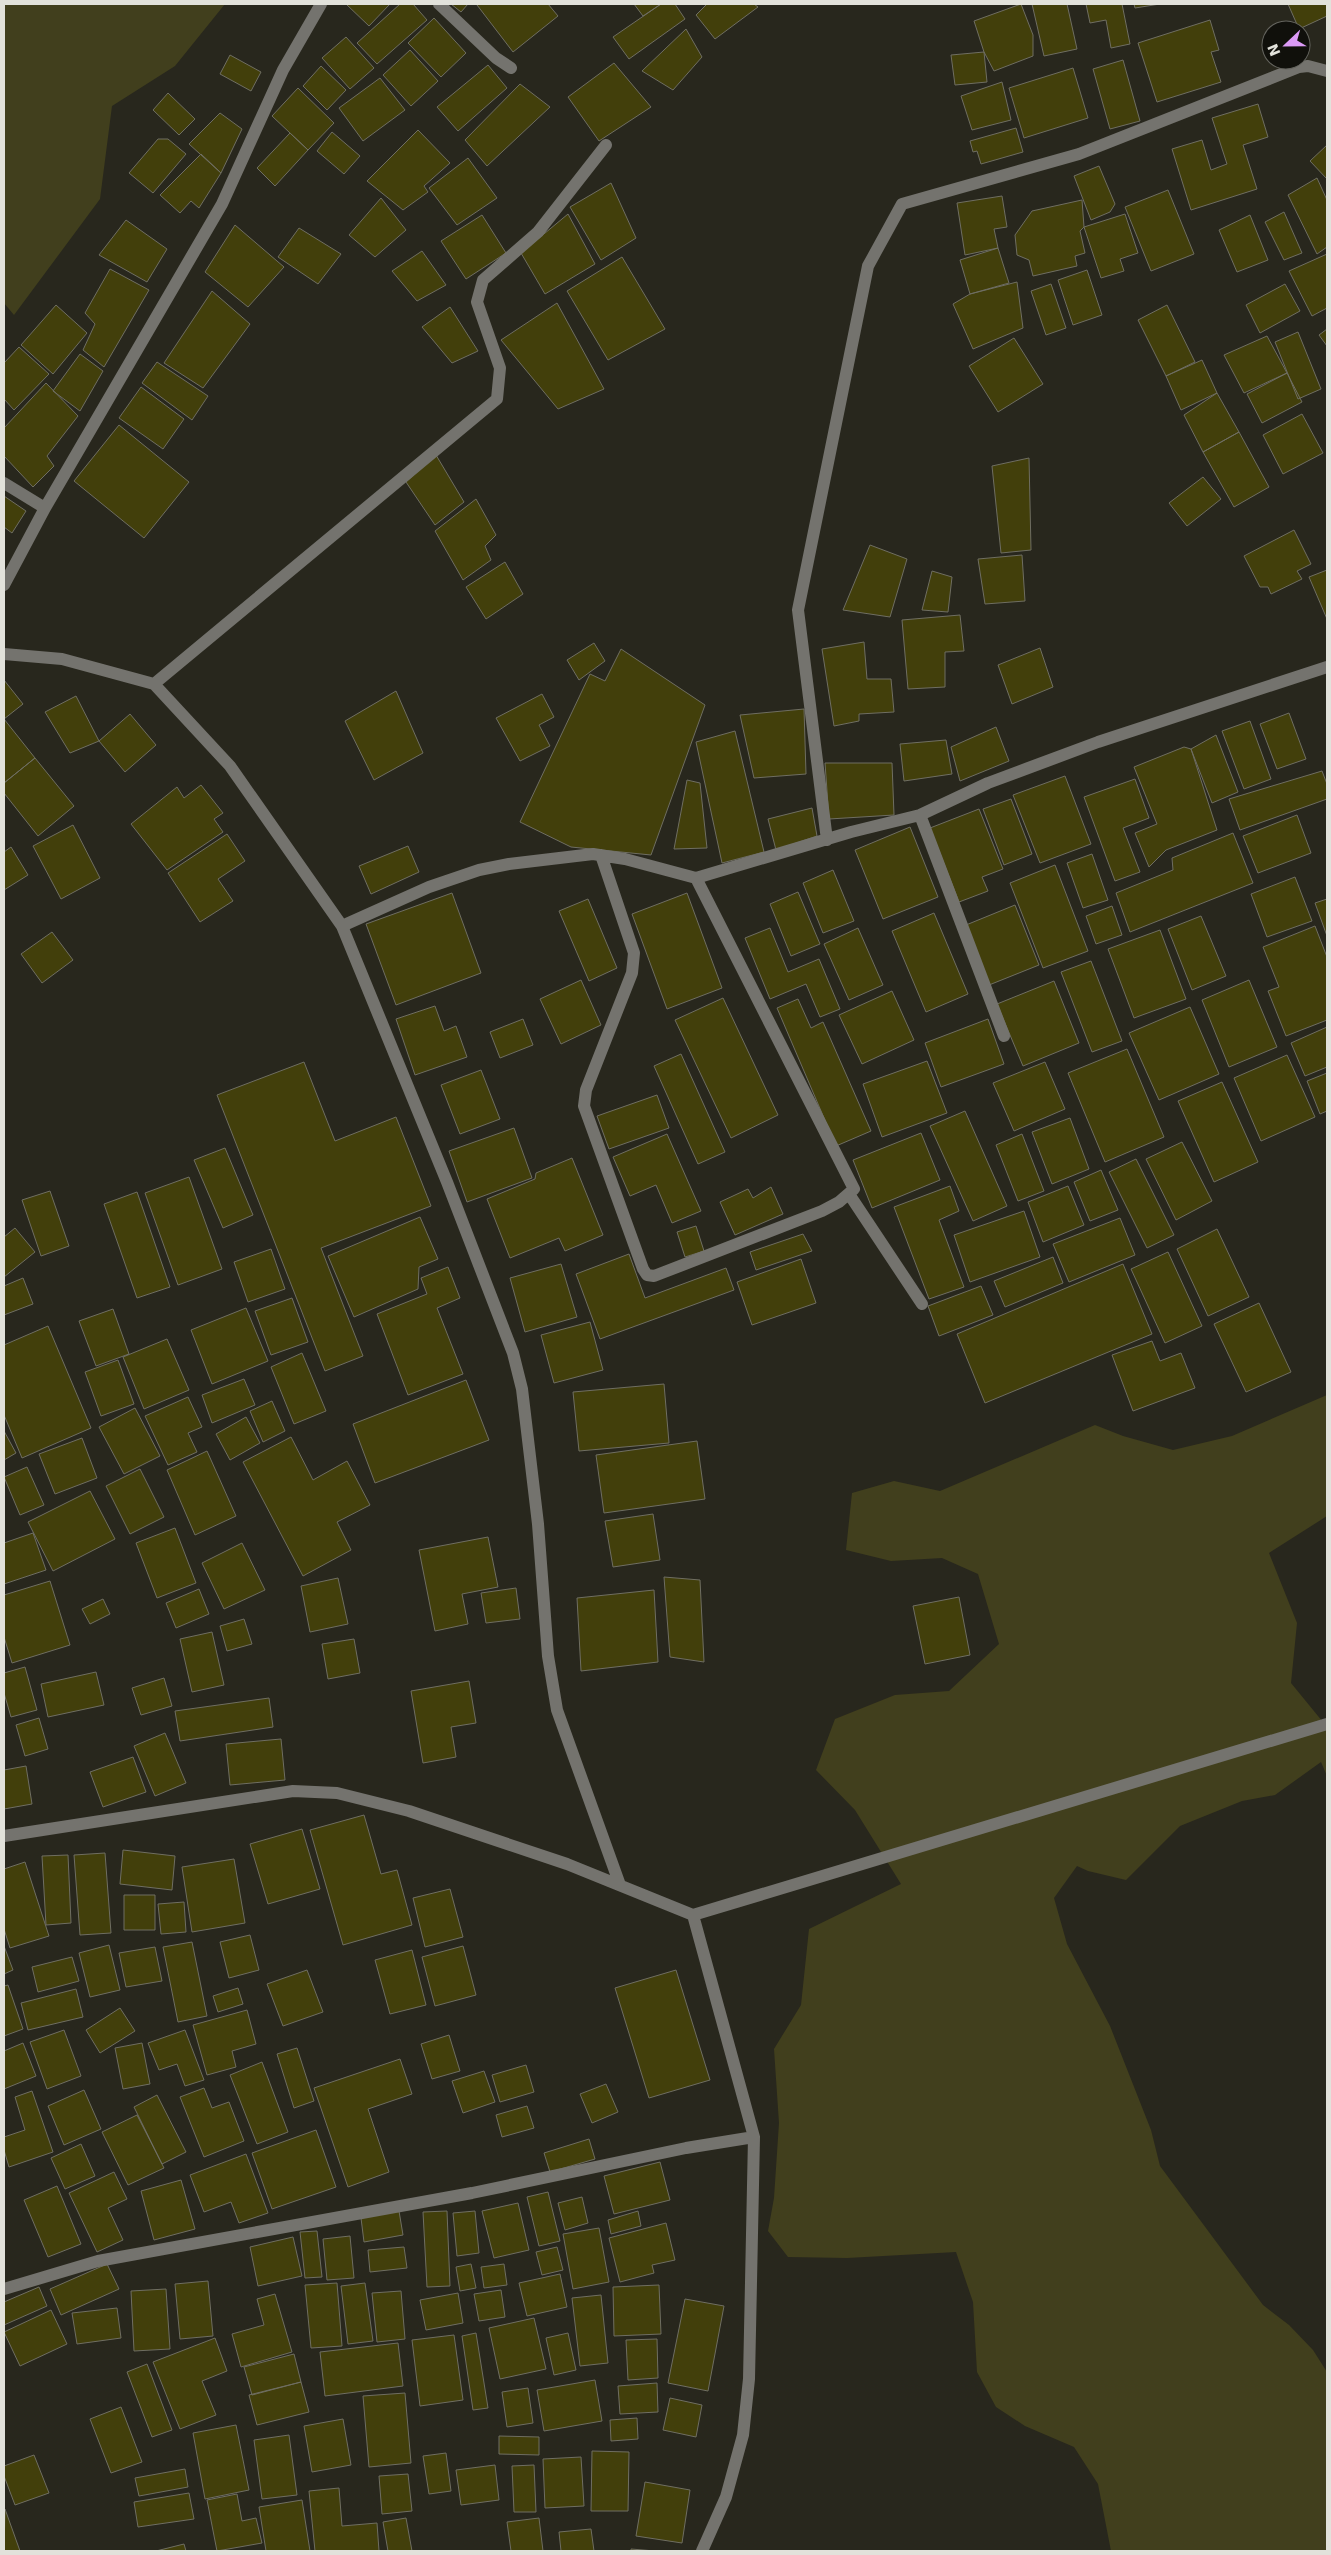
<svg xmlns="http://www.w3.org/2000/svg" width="1331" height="2555" font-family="'DejaVu Sans',sans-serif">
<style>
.green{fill:#413f1d}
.building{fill:#423f0b;stroke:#6f6e62}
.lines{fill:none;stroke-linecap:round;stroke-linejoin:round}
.minor{stroke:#74736e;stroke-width:12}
</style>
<rect width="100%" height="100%" fill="#28271d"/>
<path class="green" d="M4,4H225L175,66L112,106L100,199L14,315L4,303Z
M1327,1395V1516L1269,1553L1297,1623L1291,1683L1327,1727V1776L1321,1762L1275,1795L1242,1801L1180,1826L1126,1880L1088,1871L1077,1866L1054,1898L1067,1944L1110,2026L1151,2130L1160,2166L1263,2305L1289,2325L1313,2350L1327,2372V2551H1111L1098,2484L1074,2447L1025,2426L996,2407L977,2372L973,2302L956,2252L847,2258L788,2257L768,2231L774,2198L779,2123L774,2049L801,2005L809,1929L901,1884L855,1810L816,1770L835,1719L895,1695L949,1691L999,1644L978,1574L942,1558L891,1561L846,1550L852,1493L894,1481L940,1491L1095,1425L1123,1436L1173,1450L1232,1436Z"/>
<path class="building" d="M346,4H390L369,26Z
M400,4H413L427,20L377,64L357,43Z
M451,4H468L461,12Z
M479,4H548L558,16L513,52L477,5Z
M634,4H661L643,16Z
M661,4H675L685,19L629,59L613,37Z
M707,4H754L758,7L715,39L696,15Z
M1021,4L1033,35V56L994,71L984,52L974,21Z
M1032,4H1067L1077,49L1044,56Z
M1086,4H1122L1130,44L1111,48L1106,20L1090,23Z
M1134,4H1160L1135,8Z
M1288,4H1327V16L1299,29Z
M434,18L466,53L441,77L408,43Z
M1210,20L1219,50L1211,52L1221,82L1157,102L1138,43Z
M686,29L702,57L673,90L642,71Z
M346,37L374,68L350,89L322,58Z
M410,50L438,81L411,106L383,75Z
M984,52L987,82L955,85L951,55Z
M230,55L261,72L251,91L220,74Z
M1123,60L1140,121L1110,129L1093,69Z
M614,63L651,107L599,141L568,97Z
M488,65L507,88L458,131L437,107Z
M321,66L346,90L327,110L303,86Z
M1073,68L1088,118L1024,138L1009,88Z
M380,78L405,110L363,141L339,108Z
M1002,82L1011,120L972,130L961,96Z
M520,84L550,107L487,166L465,140Z
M298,88L334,123L308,150L272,116Z
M168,93L195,119L179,135L153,110Z
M1258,104L1268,137L1243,145L1257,189L1191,210L1172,149L1202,140L1211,170L1227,164L1212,118Z
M220,113L242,129L221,173L189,144Z
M1016,128L1023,152L981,164L977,151L973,152L970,141Z
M418,130L450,163L424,186L428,192L403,210L367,181Z
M332,132L360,156L344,174L317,151Z
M290,133L308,150L275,186L257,168Z
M158,139H168L186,154L153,193L129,173Z
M1327,145V179L1310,161Z
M201,154L221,173L199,208L191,201L180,213L160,195Z
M468,158L497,198L457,225L429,188Z
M1099,166L1115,204L1110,212L1091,220L1074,176Z
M1317,178L1327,200V247L1317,254L1288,195Z
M611,183L636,238L601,260L570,207Z
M1168,190L1194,254L1151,271L1125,207Z
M1002,196L1007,227L994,229L998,248L965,255L957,203Z
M381,198L406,230L375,257L349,235Z
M1082,200L1084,227L1080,231L1085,253L1075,256L1077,266L1033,276L1029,260L1017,255L1015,235L1032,211Z
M1284,212L1302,253L1284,260L1265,222Z
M568,214L595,264L545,294L521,253Z
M1125,214L1138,253L1120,259L1124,271L1101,278L1084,227Z
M482,215L506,253L466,279L441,241Z
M1250,215L1268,260L1237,272L1219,230Z
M126,220L167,249L147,282L99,255Z
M235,225L284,267L248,307L205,272Z
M299,228L341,254L318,284L278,257Z
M998,248L1009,283L970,294L960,260Z
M422,251L446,285L417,301L392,271Z
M1327,254V308L1312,316L1289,271Z
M622,257L665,329L608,360L567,291Z
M110,269L149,290L104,367L83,350L95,324L85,313Z
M1087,270L1102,315L1073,325L1058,280Z
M1017,282L1023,328L973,349L953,304L970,294Z
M1051,284L1066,328L1046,335L1031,291Z
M1285,284L1300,311L1260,333L1246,305Z
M212,291L250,324L203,388L164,363Z
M557,303L604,389L558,409L501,340Z
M56,305L87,333L53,374L21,345Z
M1167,305L1195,362L1166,376L1138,320Z
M450,307L478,351L452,363L422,327Z
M1327,329V346L1319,335Z
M1298,332L1321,389L1298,399L1275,342Z
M1267,336L1287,373L1244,393L1224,355Z
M1014,338L1043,384L998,412L969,366Z
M19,347L49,374L14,410L4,399V363Z
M80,354L103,371L80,411L53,391Z
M1202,360L1217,393L1181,410L1166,376Z
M157,362L208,396L192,420L142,383Z
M1287,373L1302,402L1262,423L1247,394Z
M46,383L78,416L47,456L54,466L33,487L4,456V428Z
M141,387L184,419L163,449L119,418Z
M1217,393L1239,432L1203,452L1184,415Z
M1302,414L1323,453L1283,474L1263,435Z
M119,425L189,482L144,538L74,481Z
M1239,432L1269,487L1234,507L1203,452Z
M436,455L464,502L435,525L406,482Z
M1029,458L1031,550L1001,553L992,466Z
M1203,477L1221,499L1187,526L1169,503Z
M4,496L26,511L12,533L4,527Z
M476,499L496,535L485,546L491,560L463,580L435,531Z
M1294,530L1311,564L1297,571L1302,579L1271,594L1268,587H1260L1244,556Z
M870,545L907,559L890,617L843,610Z
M1022,555L1025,601L985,604L978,559Z
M505,562L523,594L486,619L466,587Z
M1327,570V619L1309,577Z
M932,571L952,577L948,612L922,610Z
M960,615L964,651L945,652V687L908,689L902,620Z
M864,642L867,679H891L894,712L859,714V721L834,726L822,649Z
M594,643L605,661L579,680L567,660Z
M1040,648L1053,687L1012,704L998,665Z
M621,649L705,705L651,855L571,847L520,822L590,674L605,681Z
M4,680L23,704L4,719Z
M396,691L423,753L374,780L345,721Z
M542,694L554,717L539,725L550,746L520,761L496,718Z
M76,696L99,741L70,753L45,712Z
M804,709L806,774L754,778L740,715Z
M1289,713L1306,759L1277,769L1260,724Z
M130,714L156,745L125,772L99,741Z
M4,719L35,758L4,783Z
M1250,721L1271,779L1244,789L1222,731Z
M996,727L1009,761L960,781L951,747Z
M735,731L764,852L722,863L696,742Z
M1216,735L1238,792L1212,803L1191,749Z
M946,740L952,774L904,781L900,744Z
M1184,747L1191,749L1217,830L1166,850L1149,867L1135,833L1157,824L1134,767Z
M35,758L74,806L38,836L4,793V783Z
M825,763H892L894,815L829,819Z
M1322,771L1327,784V799L1240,830L1229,799Z
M1065,776L1091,844L1040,863L1013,795Z
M1135,779L1149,818L1123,828L1140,872L1115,881L1084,797Z
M687,780L700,783L707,848L674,849Z
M201,785L223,813L214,819L223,832L167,870L131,824L177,787L184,798Z
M1011,799L1032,854L1004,865L983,809Z
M812,808L817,836L776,850L768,819Z
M979,809L1003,869L982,877L988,891L959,902L930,828Z
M1297,815L1311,853L1258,873L1243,836Z
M73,825L100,878L61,899L33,846Z
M910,827L938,897L883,919L855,850Z
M1233,833L1253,883L1130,932L1116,893L1173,870L1172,858Z
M227,834L245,861L218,879L233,901L200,922L168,873Z
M408,846L419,872L371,894L359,866Z
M11,847L28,875L4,890V852Z
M1092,854L1108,900L1083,908L1067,863Z
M1055,865L1088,951L1043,968L1010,883Z
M833,870L854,921L823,933L803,883Z
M1295,877L1312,921L1267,937L1251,894Z
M798,892L820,944L791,956L770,904Z
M452,893L481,973L396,1005L366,924Z
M687,893L722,988L667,1009L632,914Z
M588,899L617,968L589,981L559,911Z
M1327,899V936L1315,903Z
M1015,905L1039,965L989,985L966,925Z
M1112,906L1122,935L1096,944L1086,916Z
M934,913L968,994L926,1012L892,931Z
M1201,916L1226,976L1192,990L1168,929Z
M1315,926L1327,957V1020L1286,1036L1268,991L1279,987L1263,947Z
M770,928L788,972L819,959L840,1009L820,1017L806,984L770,999L745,938Z
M858,928L883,985L849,1000L824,944Z
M1160,930L1186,999L1134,1018L1108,949Z
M52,932L73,960L42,983L21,954Z
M1091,961L1122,1041L1092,1052L1061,972Z
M581,980L601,1025L561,1044L540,999Z
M1249,980L1277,1047L1229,1067L1202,1000Z
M1054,981L1079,1043L1023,1066L997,1004Z
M892,991L914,1040L862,1064L839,1015Z
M723,998L778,1115L731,1138L675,1020Z
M798,999L811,1028L823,1022L871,1131L836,1146L777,1008Z
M435,1006L444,1031L456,1026L467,1057L415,1075L396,1019Z
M1190,1007L1219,1074L1159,1100L1129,1033Z
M523,1019L533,1045L500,1058L490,1032Z
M988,1019L1004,1064L941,1087L925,1043Z
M1327,1027V1067L1305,1076L1291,1043Z
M1127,1049L1164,1137L1105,1162L1068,1073Z
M681,1054L725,1152L698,1164L654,1066Z
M1287,1055L1315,1117L1261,1141L1234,1078Z
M927,1061L947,1113L882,1137L863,1084Z
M304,1062L335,1141L396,1117L431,1206L321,1248L363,1356L325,1371L217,1095Z
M1045,1062L1065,1109L1014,1131L993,1083Z
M481,1070L500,1119L460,1134L441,1085Z
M1327,1073V1111L1320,1114L1307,1081Z
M1222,1082L1258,1162L1214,1182L1178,1101Z
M657,1095L669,1128L609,1149L597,1116Z
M965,1111L1007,1206L973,1221L930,1126Z
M1070,1118L1089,1169L1052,1184L1032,1132Z
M514,1128L532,1178L467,1202L449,1151Z
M921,1133L940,1180L872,1208L853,1160Z
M667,1134L701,1211L672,1223L656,1185L630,1196L613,1157Z
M1022,1134L1044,1191L1018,1201L996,1145Z
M1182,1142L1212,1201L1176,1220L1146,1159Z
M225,1148L253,1215L223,1228L194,1160Z
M572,1158L603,1235L565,1251L559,1238L510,1258L487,1199L535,1179L536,1173Z
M1136,1159L1174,1235L1147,1248L1109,1172Z
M1101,1170L1118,1210L1090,1221L1074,1182Z
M189,1177L222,1269L178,1285L145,1193Z
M950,1186L959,1211L939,1220L964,1287L929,1299L894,1207Z
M1068,1186L1084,1225L1043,1242L1028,1202Z
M771,1187L783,1214L735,1235L720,1202L748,1189L753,1198Z
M50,1191L69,1246L41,1256L22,1200Z
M137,1192L170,1287L137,1298L104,1204Z
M1024,1211L1040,1257L970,1282L954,1235Z
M420,1217L438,1259L419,1267L418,1289L354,1317L328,1256Z
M1120,1218L1135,1255L1069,1282L1053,1244Z
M696,1226L704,1251L685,1257L677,1232Z
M15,1228L35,1252L4,1277V1237Z
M1217,1229L1249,1297L1208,1316L1177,1249Z
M803,1234L812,1251L756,1270L750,1252Z
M271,1249L285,1289L248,1302L234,1262Z
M1168,1252L1202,1326L1165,1343L1131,1269Z
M629,1254L645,1298L726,1268L734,1290L600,1339L576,1274Z
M1053,1257L1063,1283L1005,1307L994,1281Z
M801,1259L816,1303L752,1325L737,1282Z
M561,1264L577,1317L525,1332L510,1278Z
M1123,1264L1152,1334L985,1403L957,1334Z
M448,1267L460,1298L437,1308L463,1374L408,1395L377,1314L427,1294L421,1278Z
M23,1278L33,1304L4,1315V1286Z
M981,1286L993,1315L939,1336L928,1306Z
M292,1298L308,1342L271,1355L255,1311Z
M1259,1303L1291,1372L1246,1392L1214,1324Z
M246,1308L268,1361L212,1384L191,1330Z
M113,1309L129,1354L96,1366L79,1321Z
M590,1322L603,1370L554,1383L541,1335Z
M48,1326L91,1428L22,1458L4,1415V1345Z
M167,1339L189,1390L144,1409L123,1357Z
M1152,1341L1160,1361L1181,1353L1195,1388L1133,1411L1112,1355Z
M302,1353L326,1411L294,1424L271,1367Z
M118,1360L134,1404L101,1416L85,1372Z
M244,1379L255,1405L212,1423L202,1395Z
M466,1380L489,1440L375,1483L353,1424Z
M664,1384L669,1443L579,1451L573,1392Z
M188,1397L202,1427L188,1433L197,1452L168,1465L145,1416Z
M272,1401L285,1431L263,1442L250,1411Z
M135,1408L160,1456L124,1474L99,1427Z
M246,1417L260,1443L230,1460L216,1434Z
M4,1431L16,1453L4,1460Z
M291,1437L313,1480L347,1461L370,1505L337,1522L351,1550L303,1576L243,1462Z
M82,1438L97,1478L55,1494L39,1454Z
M697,1441L705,1499L604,1513L596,1455Z
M207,1451L236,1516L195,1535L167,1470Z
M27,1467L44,1505L20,1515L4,1477Z
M140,1469L164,1517L130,1534L106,1486Z
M90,1491L115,1539L53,1571L28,1522Z
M653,1514L660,1560L613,1567L605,1521Z
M175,1528L196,1583L157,1598L136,1543Z
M33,1533L46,1570L4,1584V1543Z
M488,1537L498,1587L462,1594L468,1624L435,1631L419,1550Z
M242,1543L265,1590L224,1609L202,1563Z
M664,1577L700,1580L704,1662L670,1657Z
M338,1578L348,1624L310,1632L301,1586Z
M50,1581L70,1645L12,1663L4,1637V1595Z
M516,1588L520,1619L486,1623L481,1593Z
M199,1589L209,1614L176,1628L166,1603Z
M654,1590L658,1662L581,1671L577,1598Z
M959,1597L970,1655L925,1664L913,1606Z
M103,1599L110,1614L90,1624L82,1609Z
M244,1619L252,1644L227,1651L220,1626Z
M212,1632L224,1685L192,1692L180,1639Z
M354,1639L360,1673L328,1679L322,1644Z
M25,1667L37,1710L11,1717L4,1693V1673Z
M96,1672L104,1705L48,1717L41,1684Z
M164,1678L172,1706L141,1715L132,1688Z
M469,1681L476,1723L451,1727L456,1757L423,1763L411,1691Z
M269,1698L273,1727L180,1741L175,1711Z
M39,1718L48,1749L25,1756L16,1725Z
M165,1733L186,1783L155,1796L134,1746Z
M281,1739L285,1780L230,1785L226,1744Z
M133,1757L146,1792L103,1807L90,1772Z
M26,1766L32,1804L4,1809V1770Z
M364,1815L381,1874L397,1870L412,1925L343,1945L310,1830Z
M302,1829L320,1889L268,1904L250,1844Z
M123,1850L175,1856L172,1890L120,1884Z
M105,1853L111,1933L80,1935L74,1855Z
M68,1855L71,1923L46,1925L42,1856Z
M234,1859L245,1923L192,1932L182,1867Z
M25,1862L49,1936L10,1948L4,1929V1869Z
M450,1889L463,1937L425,1947L413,1898Z
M124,1895H155V1930H124Z
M184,1902L186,1932L161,1934L158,1904Z
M250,1935L259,1970L229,1978L220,1942Z
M192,1942L207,2016L178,2022L163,1947Z
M109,1945L120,1990L90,1997L79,1953Z
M4,1946L13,1970L4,1974Z
M463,1946L476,1995L435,2006L422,1957Z
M155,1947L162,1981L126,1987L119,1953Z
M412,1950L426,2005L390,2014L375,1960Z
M72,1957L79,1981L38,1992L32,1967Z
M307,1970L323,2012L283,2026L267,1984Z
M676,1970L710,2080L649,2098L615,1988Z
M8,1985L23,2029L4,2036V1986Z
M238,1988L243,2004L218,2012L213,1996Z
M76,1989L83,2017L28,2030L21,2003Z
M120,2008L135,2031L100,2053L86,2030Z
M247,2010L256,2044L232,2051L236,2067L207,2075L193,2025Z
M64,2030L81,2076L47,2089L30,2042Z
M185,2030L204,2080L185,2086L177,2064L159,2070L148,2043Z
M449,2035L460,2071L432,2079L421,2044Z
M23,2043L36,2076L4,2089V2051Z
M142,2043L150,2084L123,2089L115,2048Z
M297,2048L314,2101L294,2108L277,2054Z
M400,2059L412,2094L368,2109L389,2172L348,2187L314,2088Z
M262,2062L288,2132L257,2144L230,2075Z
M526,2065L534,2092L500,2102L492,2075Z
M484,2071L495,2102L463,2113L452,2081Z
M606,2084L618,2112L592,2123L580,2094Z
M204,2088L212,2108L229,2102L244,2141L204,2157L180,2097Z
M84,2090L101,2129L64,2145L48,2106Z
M32,2091L53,2152L9,2167L4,2150V2137L25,2130L15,2097Z
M157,2095L186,2152L162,2164L134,2107Z
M527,2106L534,2128L502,2137L496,2115Z
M137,2115L164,2168L128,2185L102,2132Z
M316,2130L336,2187L272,2209L252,2153Z
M589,2139L595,2159L550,2172L544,2153Z
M81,2144L95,2176L65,2189L51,2158Z
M246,2154L268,2213L239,2223L231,2202L204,2212L190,2175Z
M660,2162L670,2200L614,2214L604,2176Z
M114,2172L127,2199L108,2208L123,2240L97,2252L69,2193Z
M181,2180L195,2229L154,2240L141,2191Z
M57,2186L81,2244L48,2257L24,2200Z
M548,2192L560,2241L539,2246L527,2197Z
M582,2197L588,2223L565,2230L558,2203Z
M518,2203L529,2250L494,2258L482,2211Z
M399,2211L403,2235L364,2242L361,2218Z
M447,2211L450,2286L427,2287L423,2212Z
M475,2211L479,2253L457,2256L453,2213Z
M638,2211L641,2226L611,2234L608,2220Z
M666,2223L675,2260L652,2265L654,2273L620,2282L609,2238Z
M599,2228L609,2282L573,2289L563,2234Z
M317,2231L322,2277L305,2278L300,2232Z
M350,2236L354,2278L327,2280L323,2239Z
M293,2237L302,2276L258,2286L250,2247Z
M404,2247L407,2268L370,2272L368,2250Z
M557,2247L563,2270L542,2275L536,2252Z
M107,2264L119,2289L61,2315L50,2289Z
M471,2264L476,2288L460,2291L456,2267Z
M504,2264L507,2285L484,2288L481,2267Z
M560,2274L567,2307L527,2316L519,2283Z
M208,2281L213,2336L180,2339L175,2284Z
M337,2283L342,2346L311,2348L305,2285Z
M365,2283L373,2341L348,2344L341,2286Z
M659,2285L661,2334L614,2336L613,2287Z
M39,2287L47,2306L4,2325V2302Z
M166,2289L170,2349L134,2351L131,2291Z
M501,2290L505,2317L479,2321L474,2294Z
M401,2291L405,2339L377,2342L372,2293Z
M458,2293L463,2323L426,2330L420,2300Z
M275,2294L292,2352L241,2367L232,2334L264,2325L257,2299Z
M601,2295L608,2363L580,2366L572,2298Z
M685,2299L724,2306L708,2391L668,2383Z
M117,2308L121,2338L77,2344L72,2313Z
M51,2310L67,2344L20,2366L4,2332Z
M534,2318L546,2369L500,2379L489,2328Z
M476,2333L488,2408L473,2410L462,2336Z
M568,2333L576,2370L554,2375L546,2338Z
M454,2335L463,2400L420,2406L412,2340Z
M215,2338L227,2371L202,2381L216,2415L180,2429L153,2362Z
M657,2339L658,2378L628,2380L626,2340Z
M398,2343L403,2386L325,2396L320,2352Z
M294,2354L301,2382L252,2395L244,2367Z
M147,2364L172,2430L152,2437L127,2372Z
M595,2380L602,2421L544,2431L537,2390Z
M301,2382L309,2412L257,2425L249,2395Z
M657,2383L658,2412L620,2414L618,2386Z
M528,2388L533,2423L507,2427L502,2392Z
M405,2393L411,2463L369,2467L363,2396Z
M670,2398L702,2405L696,2437L663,2430Z
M121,2407L142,2462L111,2473L90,2419Z
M637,2418L638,2439L611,2441L610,2420Z
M343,2419L351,2465L312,2472L304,2426Z
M236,2425L249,2490L205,2499L193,2433Z
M289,2435L297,2495L262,2499L254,2440Z
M499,2436L539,2437V2455L499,2454Z
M592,2451L629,2452L628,2511H591Z
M446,2453L451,2491L429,2494L423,2456Z
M34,2455L49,2493L15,2505L4,2476V2466Z
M581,2457L584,2506L545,2508L543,2459Z
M495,2465L499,2500L461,2505L456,2470Z
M534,2465L536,2512H514L512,2466Z
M185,2469L188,2487L139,2496L135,2478Z
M408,2474L412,2511L382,2514L379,2476Z
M645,2482L690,2490L682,2543L636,2536Z
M339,2488L342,2526L377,2523L379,2551H315L309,2491Z
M189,2493L194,2519L138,2527L134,2502Z
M237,2494L242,2521L256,2518L262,2543L217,2551L207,2500Z
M302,2500L310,2551H266L259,2507Z
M5,2509L20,2551H4Z
M406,2518L412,2551H388L383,2522Z
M539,2518L543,2551H511L507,2522Z
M591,2529L594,2551H561L559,2532Z
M184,2544L186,2551H156Z
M631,2549L655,2551H631Z"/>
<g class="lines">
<path class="minor" d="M439,4L496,58L511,68
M4,483L45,508
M4,585L45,508L222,204L283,70L321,4
M4,654L62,659L154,684L230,766L342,926L447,1182L513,1353L522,1389L538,1524L548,1656L557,1710L620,1885
M154,684L497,399L500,368L477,302L483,280L538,232L606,145
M920,815L1004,1036
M827,840L798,610L868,266L902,204L1079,154L1299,67L1308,66L1327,71
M601,855L634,953L632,973L586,1090L584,1106L643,1269L647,1275L654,1276L822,1211L839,1202L854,1189L696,878
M342,926L429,887L479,870L509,864L593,854L625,859L696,878L851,832L920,815L988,783L1098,742L1327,667
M849,1194L922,1304
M4,1836L293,1791L337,1793L409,1811L567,1864L693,1915L1327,1724
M693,1915L754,2137L749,2379L743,2435L726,2497L702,2551
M4,2289L98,2261L472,2193L686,2148L754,2137"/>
</g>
<rect width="1331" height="2555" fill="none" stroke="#e2e2db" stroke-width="10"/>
<g transform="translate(1286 45) rotate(248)"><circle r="24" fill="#10100b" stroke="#64645e"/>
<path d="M0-4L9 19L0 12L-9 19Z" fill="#db9af6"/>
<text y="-8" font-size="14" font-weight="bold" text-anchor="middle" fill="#e2e2db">N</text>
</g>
</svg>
